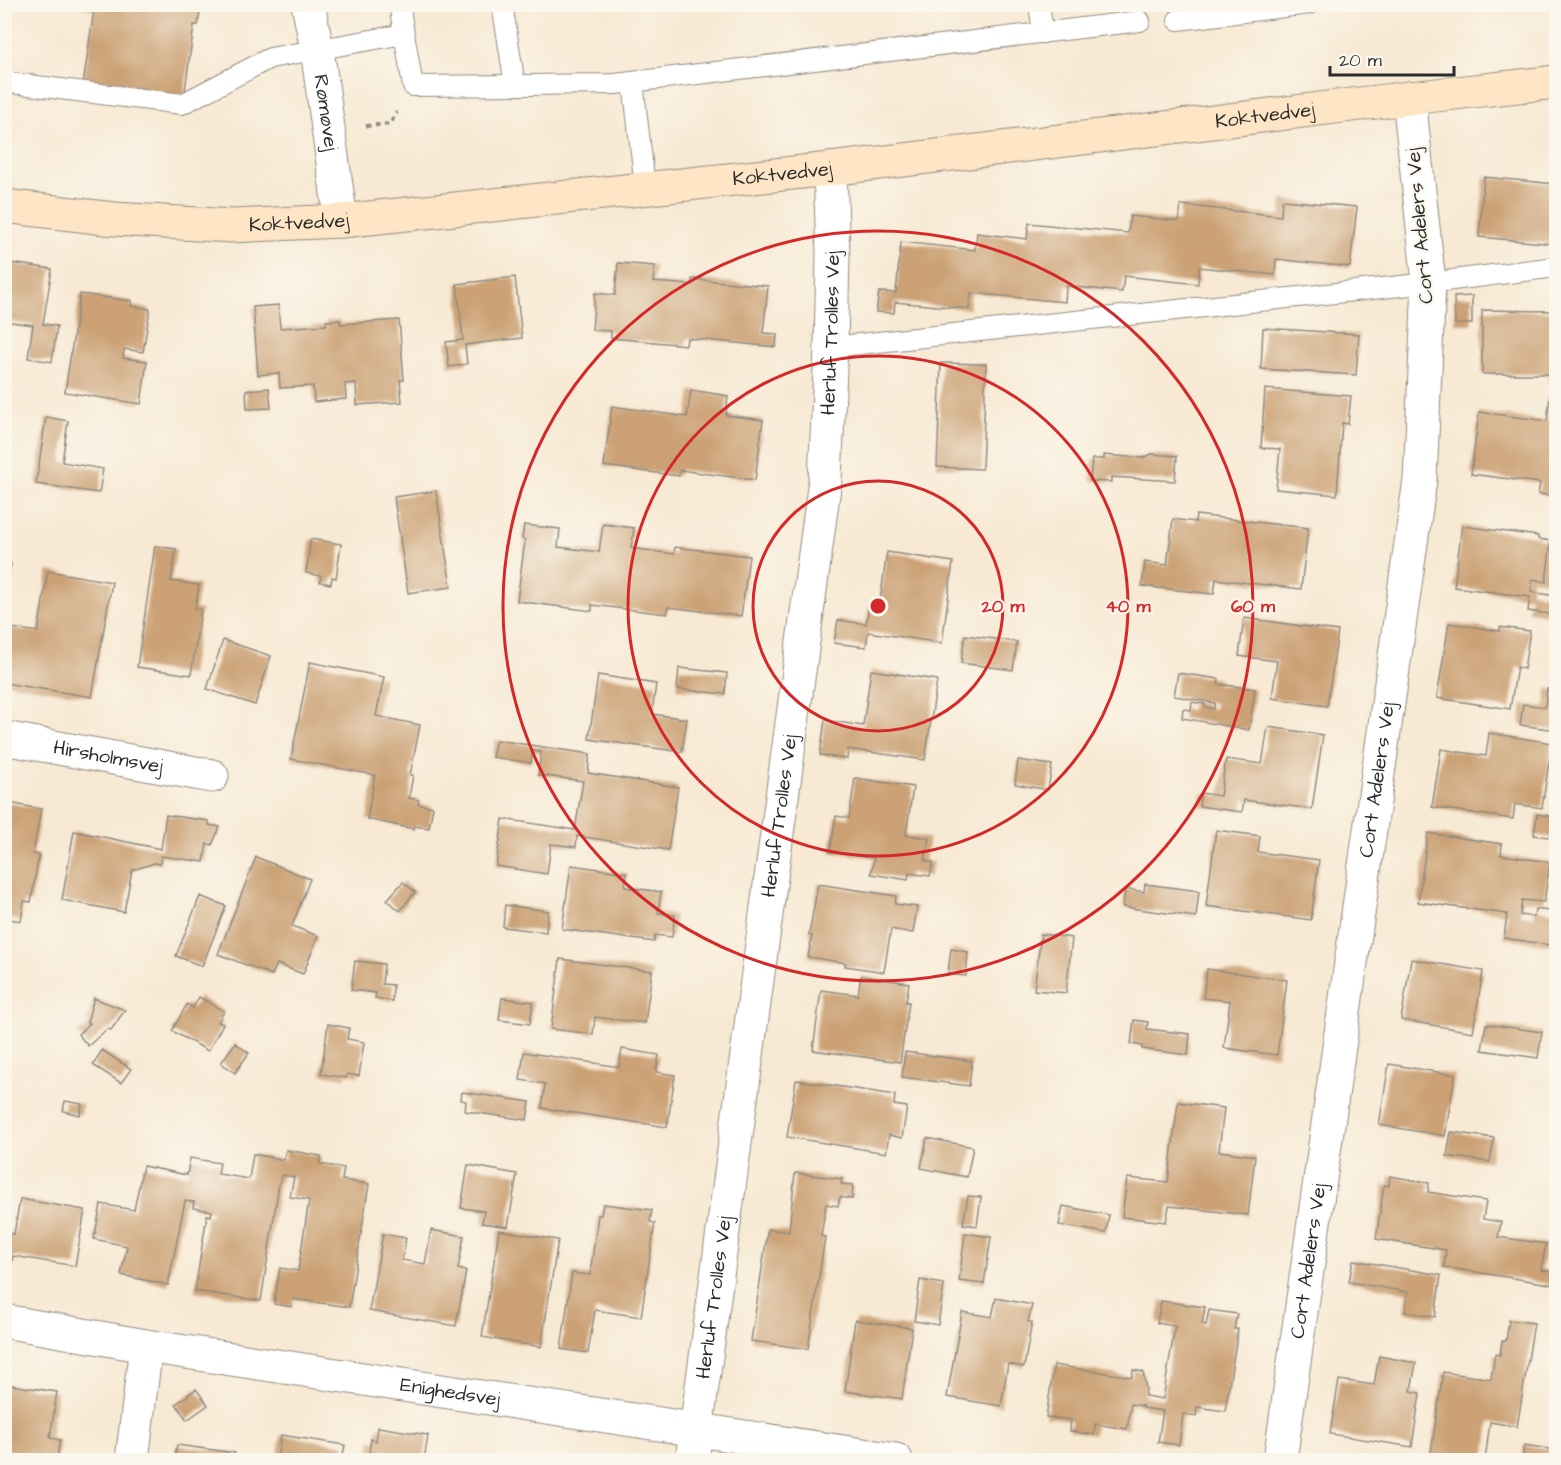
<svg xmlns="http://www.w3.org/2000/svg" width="1561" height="1465" font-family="'Architects Daughter',sans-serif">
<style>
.building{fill:#cba175}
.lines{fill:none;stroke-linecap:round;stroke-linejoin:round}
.lane-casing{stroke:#918a7f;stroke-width:22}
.street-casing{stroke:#918a7f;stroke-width:35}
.secondary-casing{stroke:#918a7f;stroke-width:35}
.path{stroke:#918a7f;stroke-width:4;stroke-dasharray:4.5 4.5;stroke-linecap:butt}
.lane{stroke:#fff;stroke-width:20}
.street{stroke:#fff;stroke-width:33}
.secondary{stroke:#fde5c5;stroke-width:33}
.ring{fill:none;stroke:#d62828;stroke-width:3}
.labels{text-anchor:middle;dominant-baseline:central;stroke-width:4.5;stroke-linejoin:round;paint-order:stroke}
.street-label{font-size:20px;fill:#2b2b2b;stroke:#fbf7ec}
.centre{fill:#d62828;stroke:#fbf7ec;stroke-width:3}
.ring-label{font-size:18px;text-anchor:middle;font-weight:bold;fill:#d62828;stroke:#fbf7ec;stroke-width:4.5;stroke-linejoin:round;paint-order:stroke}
</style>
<rect width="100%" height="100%" fill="#fbf7ec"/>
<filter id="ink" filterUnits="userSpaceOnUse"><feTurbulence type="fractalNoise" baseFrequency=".0167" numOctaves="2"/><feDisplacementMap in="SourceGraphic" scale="12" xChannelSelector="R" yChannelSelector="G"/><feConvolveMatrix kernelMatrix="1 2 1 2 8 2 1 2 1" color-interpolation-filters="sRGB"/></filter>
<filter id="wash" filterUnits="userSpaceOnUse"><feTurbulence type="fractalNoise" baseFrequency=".008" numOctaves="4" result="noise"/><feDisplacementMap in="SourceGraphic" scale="24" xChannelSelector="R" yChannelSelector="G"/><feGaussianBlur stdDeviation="1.35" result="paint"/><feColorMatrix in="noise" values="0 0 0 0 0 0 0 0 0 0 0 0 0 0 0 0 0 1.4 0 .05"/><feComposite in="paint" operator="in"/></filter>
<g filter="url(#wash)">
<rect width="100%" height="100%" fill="#f7e9d3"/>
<g id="blocks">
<path class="building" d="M68,4H201L198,25H194L184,98L83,85L94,10Z
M1484,177L1556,184V228H1554L1553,244L1479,237Z
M1282,200L1357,207L1350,267L1276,259L1275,275L1199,267L1198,284L1124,276L1122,292L1066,286L1065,302L971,293L969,309L895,302L894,313L876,312L879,292L896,293L901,242L975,250L977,233L1027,239L1029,223L1128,233L1130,216L1179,221L1181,205L1281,216Z
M4,262L52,269L43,324L57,326L52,362L28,358L33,325L4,321Z
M618,263L655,266L653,282L692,285V279L768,286L763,333L777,334L776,347L687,338L686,345L611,338V331L592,330L595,293L615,295Z
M515,277L522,338L465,345L467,364L449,367L446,342L463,340L457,284Z
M80,294L132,301L131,306L150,309L143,352L124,349L123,358L147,361L141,404L65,392Z
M1472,296V324H1455L1454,297Z
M278,305L280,328L326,325V321L340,320V324L399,320L404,380H400L402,402L357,405L356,383L345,384L346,399L314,402L313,386L280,388L279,373L258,375L253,307Z
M1482,310L1556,311V385H1549L1548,374H1482Z
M1263,328L1359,334L1356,375L1261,369Z
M941,363L986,364L982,469L937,467Z
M269,388L271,408L247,409L246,390Z
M1265,389L1351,396L1348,424L1342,423L1337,495L1276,489L1280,449L1261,448Z
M691,390L728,396L726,415L763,420L755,480L680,470L679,476L604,466L612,406L687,417Z
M1550,396H1556V496L1538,494L1540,483L1471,474L1479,412L1547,421Z
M46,417L68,421L62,462L103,469L99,493L36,484Z
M1151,454L1177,456L1175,481L1111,477V482L1090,481L1092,459H1104V455L1143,458Z
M436,491L451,587L408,593L394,497Z
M1196,515L1308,528L1301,589L1216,579L1214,594L1142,586L1145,562L1167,565L1173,519L1195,522Z
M603,524L634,528L631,548L674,554L675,547L749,556L741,616L668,607L667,614L592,605V611L517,601L525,540L522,539L524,525L560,529L558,547L599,552Z
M1462,526L1538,536V539L1551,541L1546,582L1532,579L1531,592L1556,596V615L1528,611L1530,597L1454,587Z
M311,539L341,544L336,578L332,577L331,584L320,582L321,576L306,573Z
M155,546L176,549L171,581L199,585L195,609L201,610L191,675L137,667Z
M887,552L953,562L942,643L868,632L866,647L834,643L838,620L866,624L869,606L879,608Z
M4,563L11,564L6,593H4Z
M48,571L112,582L92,697L4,683L5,627L38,632Z
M1244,618L1338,631L1327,706L1272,698L1277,661L1239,656Z
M1449,623L1500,631V627L1530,631L1524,669L1517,667L1510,709L1437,698Z
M965,635L1017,642L1013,670L961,663Z
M223,640L271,656L255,705L207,689Z
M310,662L384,677L376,716L420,725L410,775H413L409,798L419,800L418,804L433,807L429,828L414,826V829L367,819L375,775L291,759Z
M679,668L727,673L725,694L677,689Z
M871,670L937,680L925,760L848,749L847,759L820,755L825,720L863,726Z
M1178,673L1219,679L1218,684L1255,689L1249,730L1182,718L1183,709L1191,710L1192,702L1205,704V707L1214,709L1215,703L1174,696Z
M598,675L656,684L652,714L687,719L682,752L589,739Z
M1547,689L1556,690V730L1520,725L1523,704L1545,707Z
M1268,727L1323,735L1312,809L1244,800L1242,812L1199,806L1201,793L1220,796L1226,759L1262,764Z
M1489,733L1552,743L1542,808L1515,804L1513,819L1432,807L1441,749L1486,756Z
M496,740L590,754L588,773L678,787L668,850L577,836L576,847L551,844L547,874L496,866L503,819L575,830L583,781L538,775L541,752L533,751L531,763L492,757Z
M1018,760L1052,765L1048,790L1015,784Z
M855,778L913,787L906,835L929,838L925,861L933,862L930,876L909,873L908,880L871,874L874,858L830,852L836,816L849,818Z
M4,802L41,809L33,854L39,855L31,902L24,901L21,921L4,918Z
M1537,814L1556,817V838L1534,835Z
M166,815L209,821V825L220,827L212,845L207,844L204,862L161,856L160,864L155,863L132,870L124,912L62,900L74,831L161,849Z
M1216,830L1260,836L1258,852L1319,860L1311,920L1206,906Z
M1428,833L1502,844L1501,855L1550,862L1544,902L1522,900L1520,915L1534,917L1535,909L1556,912V946L1504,938L1507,914L1418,902Z
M256,857L310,879L292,926L318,936L303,974L277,964L272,975L218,954Z
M571,865L627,873L625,887L661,892L658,913L675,915L672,937L655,935L654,942L562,929Z
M403,882L415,892L400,911L387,900Z
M818,884L896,896L895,904L917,907L913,933L891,929L884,972L845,966L846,963L808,957L812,936L809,935Z
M1145,884L1199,891L1196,917L1123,907L1125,889L1144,892Z
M200,896L226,906L202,966L176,956Z
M505,905L548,911L546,932L503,927Z
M1041,934L1072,938L1066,993L1034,990Z
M951,949L968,952L966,976L948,974Z
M560,959L652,971L645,1023L595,1017L593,1034L551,1029Z
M1411,959L1483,971L1473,1032L1401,1020Z
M355,961L384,964L382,984L393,985L392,1001L375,998L376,993L351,990Z
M1207,969L1287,980L1277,1055L1224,1048L1230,1001L1203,998Z
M861,976L909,983L906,1002H909L900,1062L813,1050L821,990L858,995Z
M199,997L224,1011L218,1022L223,1024L208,1051L172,1031L187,1004L193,1008Z
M94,998L125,1010L111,1030L107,1029L88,1046L78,1034L90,1023L87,1022Z
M502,998L533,1002L530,1024L499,1020Z
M1134,1020L1148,1022L1147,1029L1190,1034L1188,1055L1142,1049V1046L1131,1044Z
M328,1024L349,1028L347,1039L364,1042L359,1076L347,1074L346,1078L321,1074Z
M1486,1024L1542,1032L1538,1058L1482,1050Z
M235,1043L249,1053L235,1073L221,1063Z
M622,1049L659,1055L656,1072L675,1075L667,1127L542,1108L545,1084L520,1080L524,1052L619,1067Z
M102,1050L131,1069L121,1083L93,1065Z
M905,1052L972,1061L969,1086L902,1077Z
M1389,1064L1455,1075L1445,1136L1379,1125Z
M796,1080L895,1095L894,1105L907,1107L902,1138L889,1135L886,1153L787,1137Z
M462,1092L530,1102L527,1120L465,1111L466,1101L461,1100Z
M65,1101L82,1104L80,1115L63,1111Z
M1178,1102L1224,1108L1219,1151L1255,1156L1248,1215L1169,1206L1166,1222L1122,1217L1127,1178L1168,1182Z
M1451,1132L1494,1138L1490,1162L1447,1156Z
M927,1138L973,1147L967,1177L921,1168Z
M286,1150L321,1156L320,1164L344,1168L342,1180L369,1184L349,1307L293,1299L292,1307L274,1304L280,1268L298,1271L309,1200L290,1197L294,1177L282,1175L279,1184L261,1301L195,1291L207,1215L211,1216L212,1211L193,1208L194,1202L185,1201L168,1285L121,1275L127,1246L94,1239L101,1204L134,1210L143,1166L187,1175L190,1158L220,1163L218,1174L249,1179L253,1154L284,1160Z
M468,1165L517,1174L508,1227L482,1223L484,1211L461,1208Z
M795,1173L842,1179L841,1184L853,1185L852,1199L840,1197L838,1206L826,1204L821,1236L825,1237L808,1349L751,1341L768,1229L789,1232Z
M1390,1176L1429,1183L1428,1192L1486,1201L1483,1219L1501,1222L1498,1237L1546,1244L1541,1270L1556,1272V1285L1444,1267L1446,1250L1376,1239L1384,1185L1389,1186Z
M968,1196L981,1197L977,1226L963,1224Z
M20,1199L85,1210L75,1266L13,1256L11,1268L4,1267V1233L14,1234Z
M603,1204L652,1210L650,1222L655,1223L641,1317L595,1310L588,1353L561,1349L572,1273L590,1275L598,1215H601Z
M1063,1206L1109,1215L1106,1233L1059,1225Z
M431,1230L464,1236L458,1269L466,1271L456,1326L369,1311L383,1234L406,1238L402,1260L425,1264Z
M499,1230L558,1240L541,1347L482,1337Z
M965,1233L991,1237L984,1284L959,1281Z
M1353,1260L1441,1275L1435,1317L1405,1312L1408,1292L1349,1282Z
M920,1280L944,1284L938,1325L914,1321Z
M996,1298L1032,1305L1028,1322H1032L1024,1367L1008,1364L1001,1406L947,1397L962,1312L992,1317Z
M1161,1301L1205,1307L1202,1324L1206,1325L1209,1310L1237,1314L1234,1329H1238L1225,1411L1197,1407L1196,1416L1183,1414L1179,1445L1158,1442L1163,1411L1143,1408V1406L1131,1404L1127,1429L1095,1424L1094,1435L1070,1431L1071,1420L1046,1417L1054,1365L1132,1377L1133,1370L1143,1372L1146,1389L1145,1396L1163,1399L1175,1326L1157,1323Z
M855,1320L912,1328L902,1399L845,1391Z
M1509,1320L1534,1323L1517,1427L1490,1422L1485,1460H1430L1443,1372L1491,1379L1495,1354L1500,1355L1502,1341H1506Z
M1379,1356L1416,1363L1411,1391L1420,1393L1412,1447L1330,1434L1339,1380L1374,1385Z
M4,1384L57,1392L50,1438L60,1440L57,1460H4Z
M196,1389L208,1405L187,1420L176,1404Z
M378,1427L428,1435L424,1460H373L374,1454L369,1453L371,1439L376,1441Z
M281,1435L345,1445L342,1460H277Z
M177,1445L235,1453L234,1457L248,1460H174Z
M1524,1445L1556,1450V1460H1522Z"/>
</g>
</g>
<g filter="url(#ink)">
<use href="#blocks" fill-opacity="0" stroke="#918a7f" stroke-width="1.5"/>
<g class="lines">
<g class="lane-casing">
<path id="lane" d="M399,4L413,86L615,84L1140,21
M502,4L515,85
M1039,4L1043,33
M1178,20L1309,4
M4,82L182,104L270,58L404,34
M633,82L645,187
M831,347L1429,283L1556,267"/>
</g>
<g class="street-casing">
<g id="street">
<path id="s1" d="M308,4L317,49L341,221"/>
<path id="s2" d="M4,738L212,776"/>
<path id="s3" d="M4,1321L146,1346L896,1460"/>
<path d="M132,1460L146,1346"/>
<path id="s4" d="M692,1460L825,480L831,347L833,254L830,169"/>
<path id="s5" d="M1280,1460L1420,480L1429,283L1409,98"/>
</g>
</g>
<g class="secondary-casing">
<g id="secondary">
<path id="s6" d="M4,206L114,219L232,226L341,221L830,169L1409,98L1556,82"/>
</g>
</g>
<path class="path" d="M366,126L390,124L397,112"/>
<use href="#lane" class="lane"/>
<use href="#street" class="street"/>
<use href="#secondary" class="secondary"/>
</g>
</g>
<g class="ring">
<circle cx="878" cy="606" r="125"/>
<circle cx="878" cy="606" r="250"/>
<circle cx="878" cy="606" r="375"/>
</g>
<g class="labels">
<g class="street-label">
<text stroke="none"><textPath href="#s1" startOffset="110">Rømøvej</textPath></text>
<text stroke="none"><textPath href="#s6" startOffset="1268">Koktvedvej</textPath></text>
<text stroke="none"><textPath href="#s6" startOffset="782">Koktvedvej</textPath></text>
<text stroke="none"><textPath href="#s6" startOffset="296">Koktvedvej</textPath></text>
<text transform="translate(1420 226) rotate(-95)">Cort Adelers Vej</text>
<text stroke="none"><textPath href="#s4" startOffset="1136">Herluf Trolles Vej</textPath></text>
<text stroke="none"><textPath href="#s2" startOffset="106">Hirsholmsvej</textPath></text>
<text stroke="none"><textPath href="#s5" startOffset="687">Cort Adelers Vej</textPath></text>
<text stroke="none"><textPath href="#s4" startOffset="650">Herluf Trolles Vej</textPath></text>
<text stroke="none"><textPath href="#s5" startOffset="201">Cort Adelers Vej</textPath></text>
<text stroke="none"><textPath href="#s4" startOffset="164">Herluf Trolles Vej</textPath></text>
<text stroke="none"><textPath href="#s3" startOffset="452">Enighedsvej</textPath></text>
</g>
</g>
<circle cx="878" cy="606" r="9" class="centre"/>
<g class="ring-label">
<text x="1003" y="612">20 m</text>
<text x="1128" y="612">40 m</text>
<text x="1253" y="612">60 m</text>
</g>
<rect width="1561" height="1465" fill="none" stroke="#fbf7ec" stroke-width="24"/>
<path d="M1330 66v9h124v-9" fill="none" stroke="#2b2b2b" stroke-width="3"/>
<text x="1339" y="66" font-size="18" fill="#2b2b2b" stroke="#fbf7ec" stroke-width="4.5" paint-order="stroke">20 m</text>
</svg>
